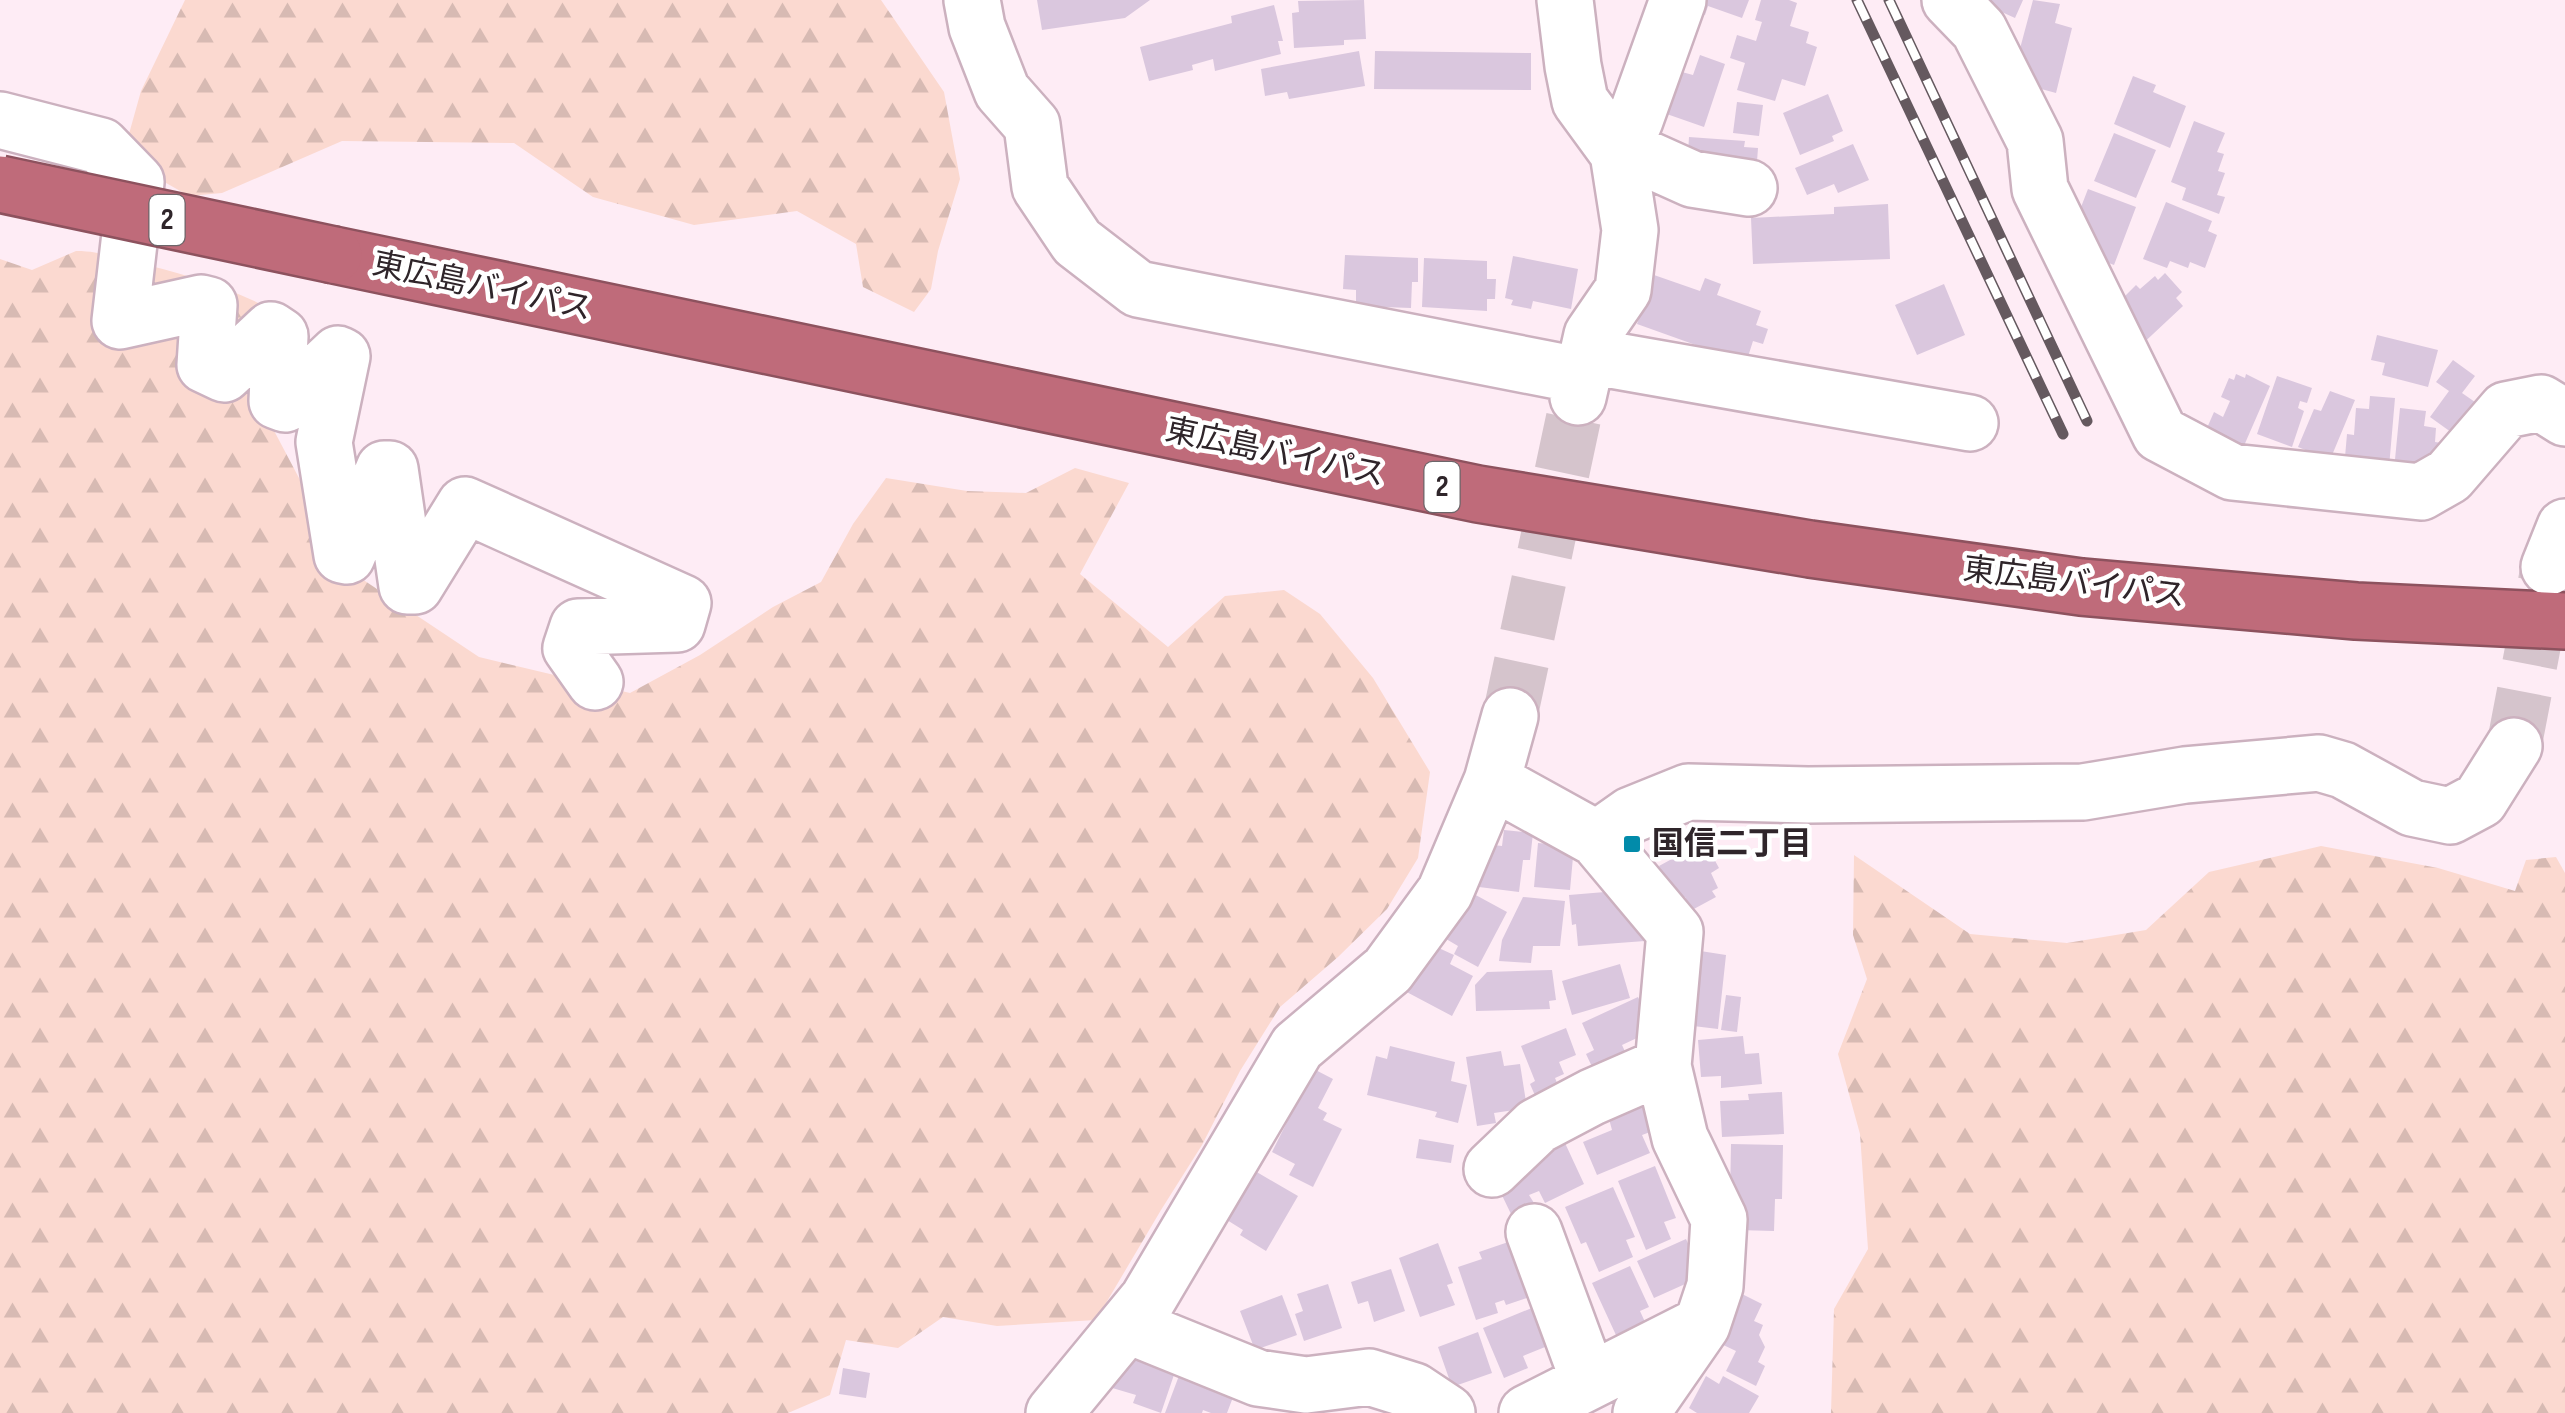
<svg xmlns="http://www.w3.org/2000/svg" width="2565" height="1413" font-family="'Sofia Sans Condensed','Noto Sans JP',sans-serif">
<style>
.forest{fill:url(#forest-firs)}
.building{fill:#dac7de}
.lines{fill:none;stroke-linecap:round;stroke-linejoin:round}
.minor-tunnel{stroke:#d5c4cc;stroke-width:55;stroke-dasharray:55 28;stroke-linecap:butt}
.minor-casing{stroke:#ccb1bf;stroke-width:60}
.highway-casing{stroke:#8d525e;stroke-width:60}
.minor{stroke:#fff;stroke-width:55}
.highway{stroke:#bf6b7a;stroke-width:55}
.rail-casing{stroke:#65595f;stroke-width:11}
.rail{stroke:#fff;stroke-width:8;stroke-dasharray:22;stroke-linecap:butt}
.highway-bridge-casing{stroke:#8d525e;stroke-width:60;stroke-linecap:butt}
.highway-bridge{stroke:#bf6b7a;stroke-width:55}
.poi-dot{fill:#028baa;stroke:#fff;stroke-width:4}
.labels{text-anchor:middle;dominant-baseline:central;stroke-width:9;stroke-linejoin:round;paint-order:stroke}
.shield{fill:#fff;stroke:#6d666a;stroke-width:2.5}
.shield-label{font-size:30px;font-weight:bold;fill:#2f252a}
.street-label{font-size:32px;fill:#2f252a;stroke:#fff}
.poi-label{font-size:32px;font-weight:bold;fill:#2f252a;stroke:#fff;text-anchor:start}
</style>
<defs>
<pattern id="forest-firs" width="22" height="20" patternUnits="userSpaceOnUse" patternTransform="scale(2.5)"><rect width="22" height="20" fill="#fbd9d0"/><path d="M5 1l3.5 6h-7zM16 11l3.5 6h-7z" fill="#d7bab3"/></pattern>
</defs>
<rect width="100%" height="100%" fill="#feecf5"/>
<path class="forest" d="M185,0H881L944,92L960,179L938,251L931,289L914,312L863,287L856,244L797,211L694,225L593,197L514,143L342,141L222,193L189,196L145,171L127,141L141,91Z
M76,251C99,251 107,256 129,261C179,272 225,286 271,309L261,406L347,569L479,657L630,693L700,655L773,607L821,582L853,524L886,478L967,491L1026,493L1075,468L1129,483L1080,574L1168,647L1225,596L1284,590L1320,614L1373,678L1430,772L1418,858L1387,909L1338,957L1280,1007L1240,1071L1202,1145L1161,1210L1096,1320L997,1326L943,1317L898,1348L846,1340L830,1395L788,1413H0V259L32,270Z
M2321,846L2438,868L2515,891L2526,860L2556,857L2565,873V1413H1831L1834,1309L1868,1249L1860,1134L1838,1054L1867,979L1853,935L1854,855L1970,934L2067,943L2146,930L2209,872Z"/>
<path class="building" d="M1037,0H1150L1125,18L1042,30Z
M1364,0L1366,39L1344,40V45L1294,48L1292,13L1299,12L1298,1Z
M1690,0H1749L1742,18L1708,6L1705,15L1687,9Z
M1761,0H1789L1797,3L1790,26L1809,32L1806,43L1817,47L1805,86L1782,79L1775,101L1737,90L1745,63L1730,58L1737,35L1756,41L1762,22L1755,20Z
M1975,0H2023L2015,18Z
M2033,0L2060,4L2055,23L2072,28L2056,93L2030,86L2033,75L2014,71Z
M1274,5L1283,41H1278L1281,54L1215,71L1213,59L1192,65L1193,70L1149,81L1140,47L1232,23L1231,16Z
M1359,51L1365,86L1289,99L1287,92L1265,96L1261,69Z
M1375,51L1531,53V90L1374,89Z
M1700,55L1725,64L1704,127L1661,112L1669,88L1676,91L1682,72L1693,75Z
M2133,76L2156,85L2153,92L2186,106L2170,148L2114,124Z
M1828,94L1843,131L1832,136L1834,141L1800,155L1783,113Z
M1737,102L1763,105L1759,136L1733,133Z
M2194,121L2225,133L2217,152L2224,154L2218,171L2225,173L2217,195L2225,197L2219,214L2182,200L2186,188L2171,182Z
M2114,133L2156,150L2136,198L2094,181Z
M1689,137L1745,141L1744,147L1758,148L1756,175L1687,170Z
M1853,144L1869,180L1838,193L1834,184L1807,195L1795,168Z
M2088,189L2136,207L2114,265L2083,253L2071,233Z
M2166,202L2212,221L2208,231L2217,235L2205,268L2190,262L2188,268L2170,261L2167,268L2143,259Z
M1888,204L1890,259L1753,264L1751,218L1834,214V207Z
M1345,255L1418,258V282H1412L1411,308L1356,306V290L1343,289Z
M1513,256L1578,269L1571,309L1533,301L1531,309L1511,305L1513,300L1505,298Z
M1424,258L1487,261V279H1496L1495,299H1487V311L1422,307Z
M2165,273L2182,292L2176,298L2183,306L2137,349L2114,324L2131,309L2122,299L2136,285L2140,289L2155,276L2158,280Z
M1654,275L1700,291L1705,278L1721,284L1717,295L1761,311L1756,325L1768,329L1763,344L1753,341L1746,363L1637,324Z
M1944,284L1965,335L1917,355L1895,305Z
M2377,335L2438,350L2428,387L2382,375L2385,363L2371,360Z
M2453,360L2475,376L2462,393L2485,409L2462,440L2430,417L2449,391L2436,382Z
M2236,374L2245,378L2246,374L2270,386L2243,448L2223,440L2225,436L2207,428L2214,412L2223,417L2230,401L2221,397L2229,378L2234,380Z
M2277,376L2312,388L2307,403L2300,401L2298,408L2304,411L2292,447L2257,434Z
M2330,391L2355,400L2330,460L2298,447L2314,409L2321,411Z
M2370,396L2395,398L2388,479L2345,457L2347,434L2354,435L2356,408L2369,409Z
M2400,408L2426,411L2424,426L2436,428L2435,442L2442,443L2425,484L2393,480Z
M1504,830L1533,833L1530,860H1523L1519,892L1479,887L1484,844L1502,846Z
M1703,842L1706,848L1714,843L1720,853L1713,857L1719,868L1711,873L1718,888L1712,891L1716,897L1692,910L1685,897L1678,900L1659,866Z
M1538,843L1574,846L1570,890L1534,887Z
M1617,891L1619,912H1632L1643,922L1645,941L1578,946L1576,924L1572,925L1569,895Z
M1472,893L1507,912L1478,967L1454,954L1458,946L1441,936Z
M1523,897L1565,901L1560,946H1533L1531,963L1499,961L1502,940Z
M1430,944L1454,955L1450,964L1473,976L1452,1016L1401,989Z
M1694,950L1726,955L1718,1029L1685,1025Z
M1620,964L1630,998L1572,1015L1562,981Z
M1552,970L1556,1000L1549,1001L1550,1009L1476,1011L1475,985L1487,972Z
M1726,995L1741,997L1737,1032L1721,1030Z
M1638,997L1654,1030L1622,1045L1628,1058L1595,1073L1586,1054L1594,1050L1582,1023Z
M1566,1028L1576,1055L1559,1062L1564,1074L1555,1078L1563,1097L1540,1107L1530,1084L1535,1081L1521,1046Z
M1743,1036L1745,1054L1759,1053L1762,1084L1721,1088V1076L1701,1077L1698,1040Z
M1390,1046L1455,1062L1451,1081L1467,1085L1458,1123L1435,1117L1437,1112L1367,1095L1376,1056L1387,1059Z
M1501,1051L1504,1066L1520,1064L1527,1108L1494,1113L1496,1123L1477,1126L1466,1057Z
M1304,1064L1333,1079L1318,1108L1327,1113L1323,1120L1342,1129L1313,1187L1289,1175L1295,1164L1272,1152L1296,1104L1285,1100Z
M1782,1092L1784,1134L1722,1137L1720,1101L1749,1100L1748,1094Z
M1651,1102L1661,1128L1642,1135L1650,1153L1597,1175L1583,1142L1612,1130L1609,1119Z
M1419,1139L1454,1145L1451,1163L1416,1158Z
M1565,1143L1584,1184L1545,1203L1539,1191L1529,1195L1534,1203L1511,1214L1497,1185L1512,1167Z
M1731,1144L1783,1145L1782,1199H1775L1774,1231L1737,1230L1730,1199Z
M1655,1166L1676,1218L1664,1222L1671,1239L1646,1250L1618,1181Z
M1255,1171L1298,1196L1266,1251L1240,1235L1243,1230L1227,1220Z
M1613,1187L1635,1237L1626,1240L1633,1257L1599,1272L1586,1242L1581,1244L1565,1207Z
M1520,1238L1539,1294L1506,1305L1504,1300L1495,1303L1498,1313L1476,1320L1458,1267L1482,1259L1479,1252Z
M1686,1239L1703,1276L1654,1298L1637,1261Z
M1438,1243L1453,1283L1447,1285L1455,1305L1420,1317L1399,1258Z
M1630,1266L1649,1307L1640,1311L1650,1333L1621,1346L1592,1283Z
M1391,1269L1405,1311L1374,1322L1368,1301L1358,1304L1351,1282Z
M1328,1284L1342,1328L1304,1341L1295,1314L1303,1311L1297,1294Z
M1742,1294L1762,1304L1754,1321L1763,1325L1759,1335L1765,1347L1758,1362L1765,1366L1756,1386L1726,1371L1736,1351L1715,1341L1732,1317Z
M1282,1295L1297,1335L1255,1350L1240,1311Z
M1539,1305L1555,1343L1523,1356L1528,1368L1504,1378L1483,1328Z
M1478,1332L1492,1373L1452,1387L1438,1347Z
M1147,1352L1178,1363L1161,1413L1133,1403L1136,1395L1109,1387L1127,1357L1144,1363Z
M1183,1365L1238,1384L1227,1413H1211L1203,1410L1202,1413H1165Z
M843,1368L870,1373L866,1398L839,1394Z
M1706,1376L1719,1384L1723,1376L1759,1396L1749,1413H1697L1689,1408Z"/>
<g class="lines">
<path class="minor-tunnel" d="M1510,716L1578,397
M2514,746L2547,574"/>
<g class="minor-casing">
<path id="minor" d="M972,0L977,27L1002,91L1032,125L1040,187L1077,242L1138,289L1583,376
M1565,0L1573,66L1580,101L1618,153L1630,230L1623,290L1592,335L1578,397
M1950,0L1979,30L2035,141L2040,189L2160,434L2232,472L2421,492L2449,476L2506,410L2541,403L2565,418
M0,120L101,146L136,182L120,321L201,303L209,305L205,365L224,374L271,330L280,336L277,401L285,404L338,354L342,356L324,442L342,555L347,556L384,469H390L407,586H415L465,505L683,603L677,624L578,627L571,648L595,682
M1623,148L1692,179L1749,188
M1618,153L1623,148L1635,120L1678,0
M1588,356L1970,423
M2549,567L2565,527
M1492,781L1597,839L1675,932L1663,1066L1680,1138L1719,1219L1715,1286L1702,1325L1641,1413
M1597,839L1631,815L1688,792L1808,795L2083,792L2185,775L2319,763L2343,770L2412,808L2450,816L2480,800L2514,746
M1492,1169L1537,1126L1592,1097L1663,1066
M1534,1232L1589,1381
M1127,1325L1258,1378L1306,1385L1369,1377L1414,1391L1447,1413
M1054,1413L1148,1299L1297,1047L1388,970L1445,892L1492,781L1510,716
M1527,1413L1695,1328"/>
</g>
<g class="highway-casing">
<path id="highway" d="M334,255L1478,494L1810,549L2081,587L2356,611L2565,621"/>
</g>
<use href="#minor" class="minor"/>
<use href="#highway" class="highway"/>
<g class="rail-casing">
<path id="rail" d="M1857,0L2063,434
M1889,0L2087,421"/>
</g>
<use href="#rail" class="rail"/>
<g class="highway-bridge-casing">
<path id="highway-bridge" d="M0,184L334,255"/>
</g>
<use href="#highway-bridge" class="highway-bridge"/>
</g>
<rect class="poi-dot" x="1622" y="834" width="20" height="20" rx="5"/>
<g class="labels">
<g class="shield">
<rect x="149.5" y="195" width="35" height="50" rx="8"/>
<rect x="1424.5" y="462" width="35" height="50" rx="8"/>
</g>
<g class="shield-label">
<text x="167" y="220">2</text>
<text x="1442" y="487">2</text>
</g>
<g class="street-label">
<text transform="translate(482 287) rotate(12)">東広島バイパス</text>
<text transform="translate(1275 453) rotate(12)">東広島バイパス</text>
<text transform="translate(2074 583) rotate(7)">東広島バイパス</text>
</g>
<g class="poi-label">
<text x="1652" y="844">国信二丁目</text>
</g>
</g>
</svg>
